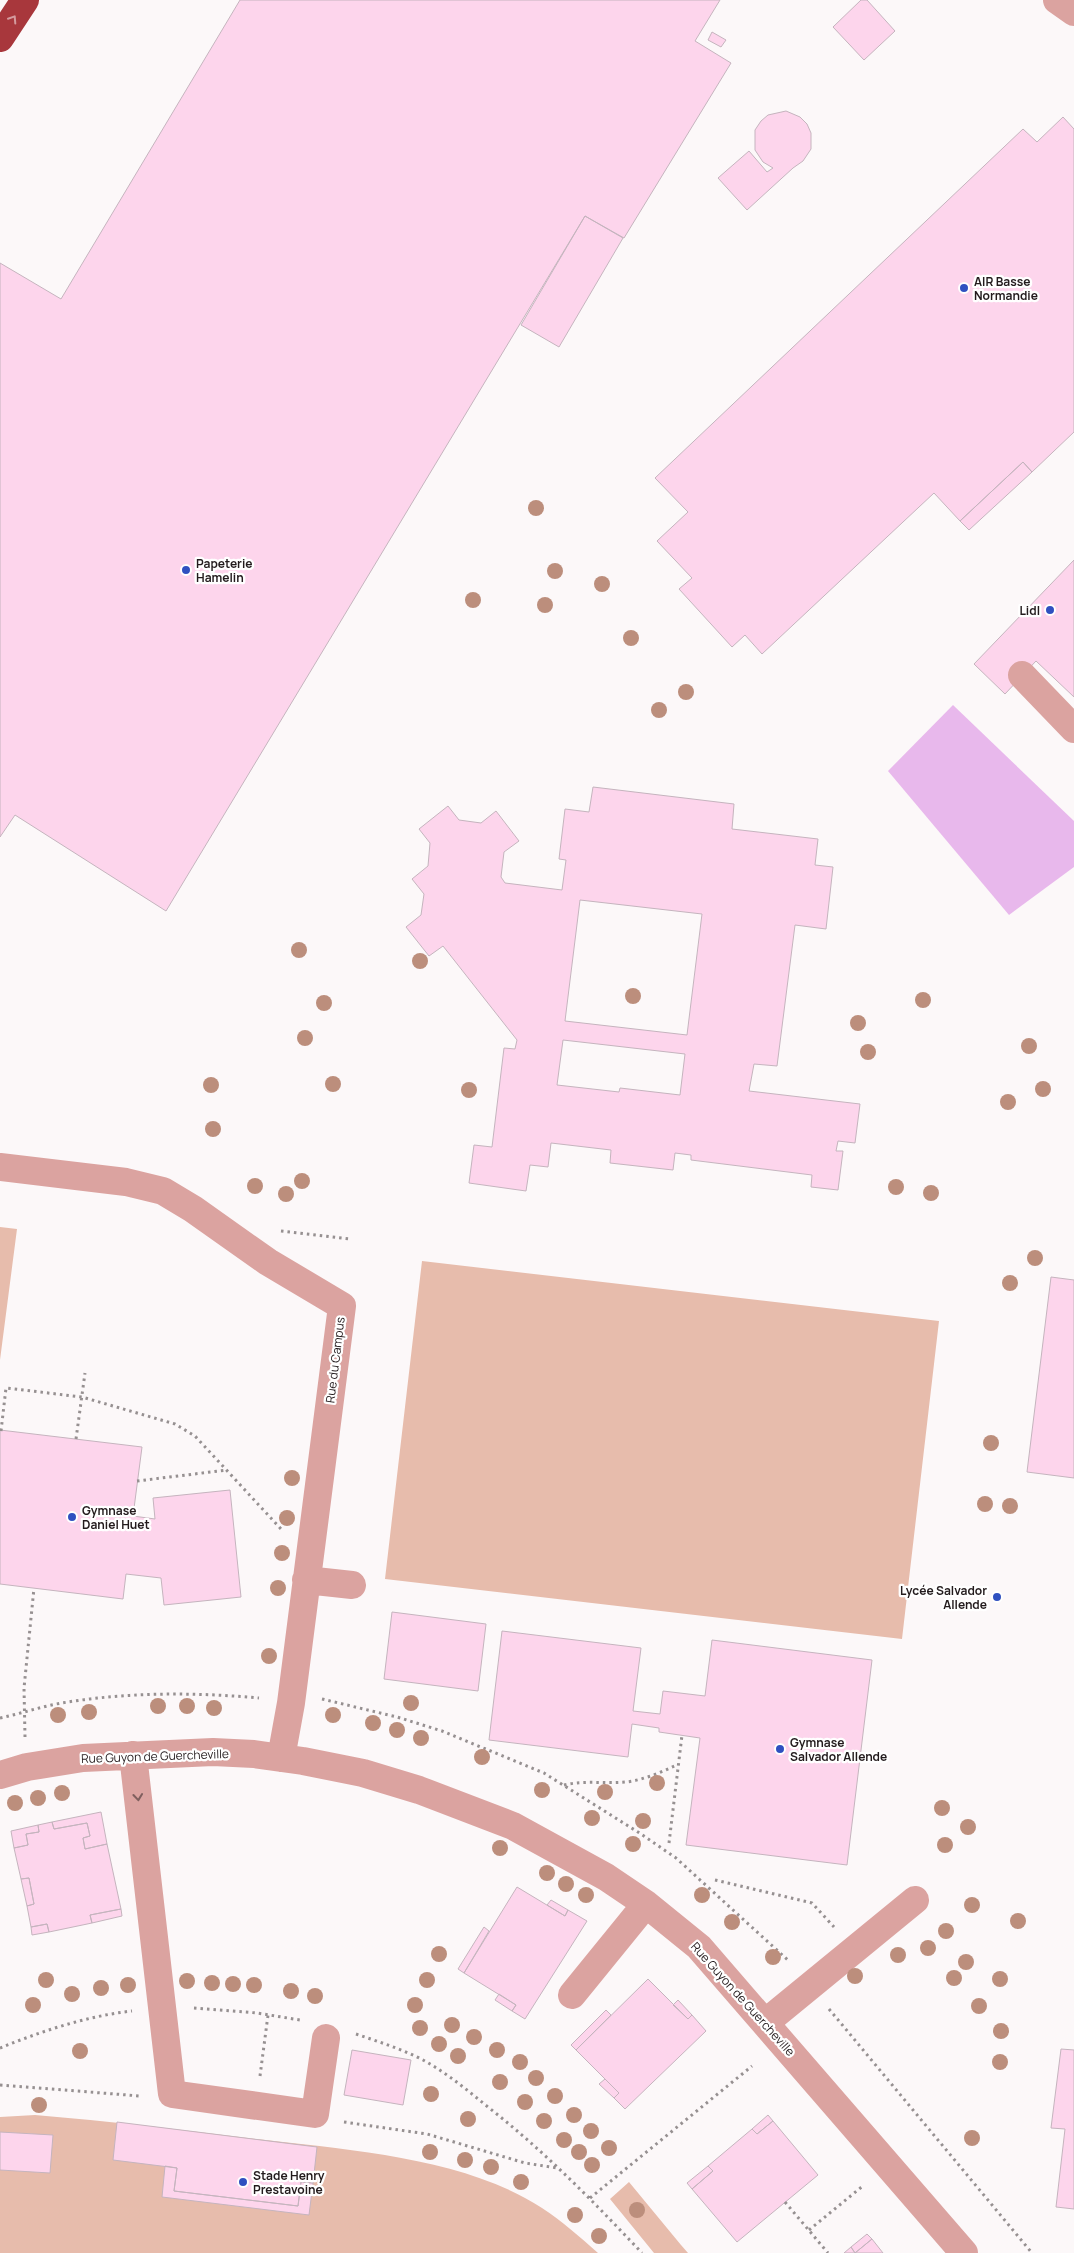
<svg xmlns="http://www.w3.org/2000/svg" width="1074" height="2253" font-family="Manrope,sans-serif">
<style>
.green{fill:#e7bcac}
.water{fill:#e8b8ec}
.building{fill:#fdd5ec;stroke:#c5b4be;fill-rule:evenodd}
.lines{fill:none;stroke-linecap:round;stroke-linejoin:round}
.path{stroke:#969091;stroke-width:3;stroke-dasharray:2.5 4;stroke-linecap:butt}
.minor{stroke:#dba3a0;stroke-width:28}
.highway{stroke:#a8373c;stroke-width:28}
.tree{fill:#bc8e7c}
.oneway{stroke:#d49b9e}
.oneway2{stroke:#7f5f5e}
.poi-dot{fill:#2f50c0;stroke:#fff;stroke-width:2}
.labels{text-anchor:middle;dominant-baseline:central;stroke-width:4.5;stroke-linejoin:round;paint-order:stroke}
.poi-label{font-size:12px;font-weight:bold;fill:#231b1d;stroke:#fff;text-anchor:start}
.street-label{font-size:12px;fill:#231b1d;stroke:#fff}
</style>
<rect width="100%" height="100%" fill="#fcf8f9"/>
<path class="green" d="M0,1227L17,1229L0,1360Z
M422,1261L939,1321L902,1639L385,1579Z
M35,2115C109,2121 183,2130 257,2139C348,2150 464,2157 542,2208C562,2221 580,2237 598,2253H0V2117Z
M629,2182L681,2245L688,2253H654L610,2199Z"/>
<path class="water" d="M953,705L1074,821V867L1009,915L888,771Z"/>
<path class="building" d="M240,0H720L695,41L731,63L624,238L585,216L166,911L15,815L0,837V263L61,299Z
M861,0H867L895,31L864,60L833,27Z
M712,32L726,40L721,47L708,40Z
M786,111L800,117L807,124L811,133V149L803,161L793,168L747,210L718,178L749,151L767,172L773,168L763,162L755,150V130L761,121L768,115Z
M1063,117L1074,129V432L1032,472L1023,462L960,521L934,493L762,654L745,635L732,647L679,589L692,578L657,541L688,512L655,478L1023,129L1037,142Z
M585,216L623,238L559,347L521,325Z
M1023,462L1032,472L969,530L960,521Z
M1074,560V697L1036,661L1005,694L974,664Z
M593,787L734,804L732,829L818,839L815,865L833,867L826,929L795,925L777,1066L754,1064L749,1091L860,1104L855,1143L838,1141L836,1151H843L838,1190L811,1187L812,1175L691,1160V1155L675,1153L673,1170L610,1163L611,1150L551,1143L548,1167L530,1165L526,1191L469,1183L474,1145L492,1147L504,1048L515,1049L517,1040L443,946L429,956L406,927L421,915L424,894L412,879L428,866L430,843L419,829L448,806L459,820L481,823L496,811L519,841L504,852L501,877L505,883L562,890L566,860L559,859L565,809L589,812ZM580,900L702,914L687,1035L565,1021ZM563,1040L685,1054L680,1095L620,1088L619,1092L557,1085Z
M1051,1277L1074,1280V1478L1027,1472Z
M0,1430L142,1447L133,1516L155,1519L153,1498L230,1490L241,1597L164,1605L161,1578L126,1574L123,1599L0,1584Z
M392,1612L486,1624L478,1691L384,1679Z
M502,1631L641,1648L633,1711L660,1714L663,1691L705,1696L712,1640L872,1660L847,1865L686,1845L700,1738L659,1732V1728L632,1724L628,1757L489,1740Z
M101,1812L107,1844L85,1849L83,1838L90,1836L87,1823L54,1829L52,1822Z
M52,1822L54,1829L87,1823L90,1836L83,1838L85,1849L107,1844L121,1909L90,1915L92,1923L49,1932L47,1924L31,1927L27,1906L34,1904L29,1878L21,1879L14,1848L28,1845L26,1834L39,1832L38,1825Z
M38,1825L39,1832L26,1834L28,1845L14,1848L11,1831Z
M29,1878L34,1904L27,1906L21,1879Z
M517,1887L565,1916L568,1910L587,1921L525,2019L512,2011L516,2005L464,1973Z
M551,1900L568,1910L565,1916L547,1905Z
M121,1909L122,1916L92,1923L90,1915Z
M47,1924L49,1932L32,1935L31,1927Z
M484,1927L489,1931L464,1973L458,1969Z
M648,1979L688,2019L692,2015L706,2031L625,2109L614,2098L619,2093L576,2050Z
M499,1994L516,2005L512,2011L495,2000Z
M678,2000L692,2015L688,2019L673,2005Z
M606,2010L611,2015L576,2050L571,2045Z
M1061,2049L1074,2050V2209L1056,2207L1065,2129L1051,2128Z
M352,2050L411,2060L403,2105L344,2095Z
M605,2079L619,2093L614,2098L599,2084Z
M768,2115L773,2121L757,2134L752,2129Z
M773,2121L818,2175L737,2242L692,2189L713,2171L708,2166L752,2129L757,2134Z
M117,2122L317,2147L313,2183L301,2182L298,2206L174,2191L177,2168L113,2160Z
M0,2132L53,2135L50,2173L0,2170Z
M165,2166L177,2168L174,2191L298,2206L301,2182L313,2183L309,2215L162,2197Z
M708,2166L713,2171L692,2189L687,2183Z
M867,2234L872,2239L855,2253L851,2247Z
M872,2239L883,2253H844L851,2247L855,2253Z"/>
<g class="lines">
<path class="path" d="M281,1231L350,1239
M1,1431L6,1388L82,1397L175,1424L195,1436L281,1529
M76,1439L85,1373
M137,1481L227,1470
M322,1699L397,1717L442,1731L544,1773L641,1834L676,1858L790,1962
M0,1718C19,1714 37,1708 56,1704C123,1692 192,1692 259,1698
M25,1737L24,1688L34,1588
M564,1785C585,1780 605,1784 626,1782C644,1780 661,1772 677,1765
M669,1843L682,1735
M715,1880L812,1903L834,1927
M194,2008L257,2013L300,2020
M829,2009L1032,2253
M356,2034C379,2042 402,2049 423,2060C447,2073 467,2090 488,2107C544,2151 593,2201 642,2253
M0,2048C42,2031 87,2016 132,2011
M260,2076L268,2015
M0,2085L140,2096
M344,2122L427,2134L525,2163L557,2168
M590,2198L752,2066
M785,2202L828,2253
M809,2230L864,2185"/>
<path class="minor" d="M1057,0L1074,12
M1022,675L1074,729
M0,1167L126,1182L163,1191L193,1209L268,1262L342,1306L291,1703L281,1758
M306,1580L352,1585
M133,1755L172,2094L315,2114L326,2038
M0,1775L27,1767L83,1758L213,1752L254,1754L303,1761L363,1773L419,1790L513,1826L606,1877L646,1904L699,1947L964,2253
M572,1995L646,1904
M765,2023L915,1900"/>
<path class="highway" d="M0,38L25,0"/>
</g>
<g class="tree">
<circle cx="536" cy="508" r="8"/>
<circle cx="555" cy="571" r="8"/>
<circle cx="602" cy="584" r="8"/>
<circle cx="473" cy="600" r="8"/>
<circle cx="545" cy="605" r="8"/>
<circle cx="631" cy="638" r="8"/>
<circle cx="686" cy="692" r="8"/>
<circle cx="659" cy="710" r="8"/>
<circle cx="299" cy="950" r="8"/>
<circle cx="420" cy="961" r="8"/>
<circle cx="633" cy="996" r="8"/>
<circle cx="923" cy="1000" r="8"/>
<circle cx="324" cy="1003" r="8"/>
<circle cx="858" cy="1023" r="8"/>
<circle cx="305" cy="1038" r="8"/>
<circle cx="1029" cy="1046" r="8"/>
<circle cx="868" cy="1052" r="8"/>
<circle cx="333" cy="1084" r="8"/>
<circle cx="211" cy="1085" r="8"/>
<circle cx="1043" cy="1089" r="8"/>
<circle cx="469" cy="1090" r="8"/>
<circle cx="1008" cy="1102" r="8"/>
<circle cx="213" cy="1129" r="8"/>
<circle cx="302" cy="1181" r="8"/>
<circle cx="255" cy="1186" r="8"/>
<circle cx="896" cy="1187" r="8"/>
<circle cx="931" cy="1193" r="8"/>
<circle cx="286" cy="1194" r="8"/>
<circle cx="1035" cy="1258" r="8"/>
<circle cx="1010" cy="1283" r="8"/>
<circle cx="991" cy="1443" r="8"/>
<circle cx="292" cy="1478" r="8"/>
<circle cx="985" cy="1504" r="8"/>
<circle cx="1010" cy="1506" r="8"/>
<circle cx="287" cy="1518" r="8"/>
<circle cx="282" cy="1553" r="8"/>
<circle cx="278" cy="1588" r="8"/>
<circle cx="269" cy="1656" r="8"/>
<circle cx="411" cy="1703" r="8"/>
<circle cx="158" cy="1706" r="8"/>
<circle cx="187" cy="1706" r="8"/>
<circle cx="214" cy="1708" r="8"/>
<circle cx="89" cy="1712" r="8"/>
<circle cx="58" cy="1715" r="8"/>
<circle cx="333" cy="1715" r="8"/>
<circle cx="373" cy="1723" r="8"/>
<circle cx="397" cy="1730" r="8"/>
<circle cx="421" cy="1738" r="8"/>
<circle cx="482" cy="1757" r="8"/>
<circle cx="657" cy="1783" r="8"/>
<circle cx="542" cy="1790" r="8"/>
<circle cx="605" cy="1792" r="8"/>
<circle cx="62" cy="1793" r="8"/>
<circle cx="38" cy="1798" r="8"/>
<circle cx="15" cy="1803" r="8"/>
<circle cx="942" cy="1808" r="8"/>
<circle cx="592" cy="1818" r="8"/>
<circle cx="643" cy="1821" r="8"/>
<circle cx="968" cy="1827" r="8"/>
<circle cx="633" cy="1844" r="8"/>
<circle cx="945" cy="1845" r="8"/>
<circle cx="500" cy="1848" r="8"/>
<circle cx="547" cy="1873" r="8"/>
<circle cx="566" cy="1884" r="8"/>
<circle cx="586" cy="1895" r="8"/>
<circle cx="702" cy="1895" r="8"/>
<circle cx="972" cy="1905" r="8"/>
<circle cx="1018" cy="1921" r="8"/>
<circle cx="732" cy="1922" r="8"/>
<circle cx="946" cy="1931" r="8"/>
<circle cx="928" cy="1948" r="8"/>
<circle cx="439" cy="1954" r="8"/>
<circle cx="898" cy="1955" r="8"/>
<circle cx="773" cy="1957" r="8"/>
<circle cx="966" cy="1962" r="8"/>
<circle cx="855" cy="1976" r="8"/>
<circle cx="954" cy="1978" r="8"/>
<circle cx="1000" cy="1979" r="8"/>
<circle cx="46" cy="1980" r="8"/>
<circle cx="427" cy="1980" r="8"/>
<circle cx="187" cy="1981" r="8"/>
<circle cx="212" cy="1983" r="8"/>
<circle cx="233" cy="1984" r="8"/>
<circle cx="128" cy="1985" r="8"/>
<circle cx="254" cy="1985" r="8"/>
<circle cx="101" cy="1988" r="8"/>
<circle cx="291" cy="1991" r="8"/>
<circle cx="72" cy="1994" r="8"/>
<circle cx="315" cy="1996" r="8"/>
<circle cx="33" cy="2005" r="8"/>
<circle cx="415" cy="2005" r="8"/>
<circle cx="979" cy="2006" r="8"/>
<circle cx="452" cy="2025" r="8"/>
<circle cx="420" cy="2028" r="8"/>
<circle cx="1001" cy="2031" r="8"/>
<circle cx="474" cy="2037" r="8"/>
<circle cx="439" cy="2044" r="8"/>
<circle cx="497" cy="2050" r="8"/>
<circle cx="80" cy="2051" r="8"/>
<circle cx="458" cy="2056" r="8"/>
<circle cx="520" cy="2062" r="8"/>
<circle cx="1000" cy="2062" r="8"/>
<circle cx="536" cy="2078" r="8"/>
<circle cx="500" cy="2082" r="8"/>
<circle cx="431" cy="2094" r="8"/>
<circle cx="555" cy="2096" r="8"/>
<circle cx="525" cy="2102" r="8"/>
<circle cx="39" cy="2105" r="8"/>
<circle cx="574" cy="2115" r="8"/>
<circle cx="468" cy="2119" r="8"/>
<circle cx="544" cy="2121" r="8"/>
<circle cx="591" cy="2131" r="8"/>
<circle cx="972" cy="2138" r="8"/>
<circle cx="564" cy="2140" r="8"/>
<circle cx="609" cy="2148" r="8"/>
<circle cx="430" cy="2152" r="8"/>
<circle cx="579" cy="2152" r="8"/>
<circle cx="465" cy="2160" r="8"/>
<circle cx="592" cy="2165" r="8"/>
<circle cx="491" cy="2167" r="8"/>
<circle cx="521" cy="2182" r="8"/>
<circle cx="637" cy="2210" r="8"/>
<circle cx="575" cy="2215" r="8"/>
<circle cx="599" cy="2236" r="8"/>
</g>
<defs><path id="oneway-chevron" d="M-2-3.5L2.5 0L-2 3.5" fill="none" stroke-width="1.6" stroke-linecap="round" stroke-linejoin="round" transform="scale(1.25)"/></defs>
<use class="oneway" href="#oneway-chevron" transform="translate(13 19) rotate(-57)"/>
<use class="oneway2" href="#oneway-chevron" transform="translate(138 1797) rotate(84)"/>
<g class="poi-dot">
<circle cx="964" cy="288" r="5"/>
<circle cx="186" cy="570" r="5"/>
<circle cx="1050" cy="610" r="5"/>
<circle cx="72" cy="1517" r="5"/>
<circle cx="997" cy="1597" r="5"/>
<circle cx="780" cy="1749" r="5"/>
<circle cx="243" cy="2182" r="5"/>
</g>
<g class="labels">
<g class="poi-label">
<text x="974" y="281">AIR Basse<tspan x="974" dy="14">Normandie</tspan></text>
<text x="196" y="563">Papeterie<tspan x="196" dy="14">Hamelin</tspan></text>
<text x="1040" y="610" text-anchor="end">Lidl</text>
<text x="82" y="1510">Gymnase<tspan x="82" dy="14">Daniel Huet</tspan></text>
<text x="987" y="1590" text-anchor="end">Lycée Salvador<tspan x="987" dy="14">Allende</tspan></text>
<text x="790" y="1742">Gymnase<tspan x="790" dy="14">Salvador Allende</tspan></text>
<text x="253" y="2175">Stade Henry<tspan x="253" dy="14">Prestavoine</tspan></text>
</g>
<g class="street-label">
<text transform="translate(335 1360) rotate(-83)">Rue du Campus</text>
<text transform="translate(155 1756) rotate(-2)">Rue Guyon de Guercheville</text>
<text transform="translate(743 1999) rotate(48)">Rue Guyon de Guercheville</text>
</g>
</g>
</svg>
